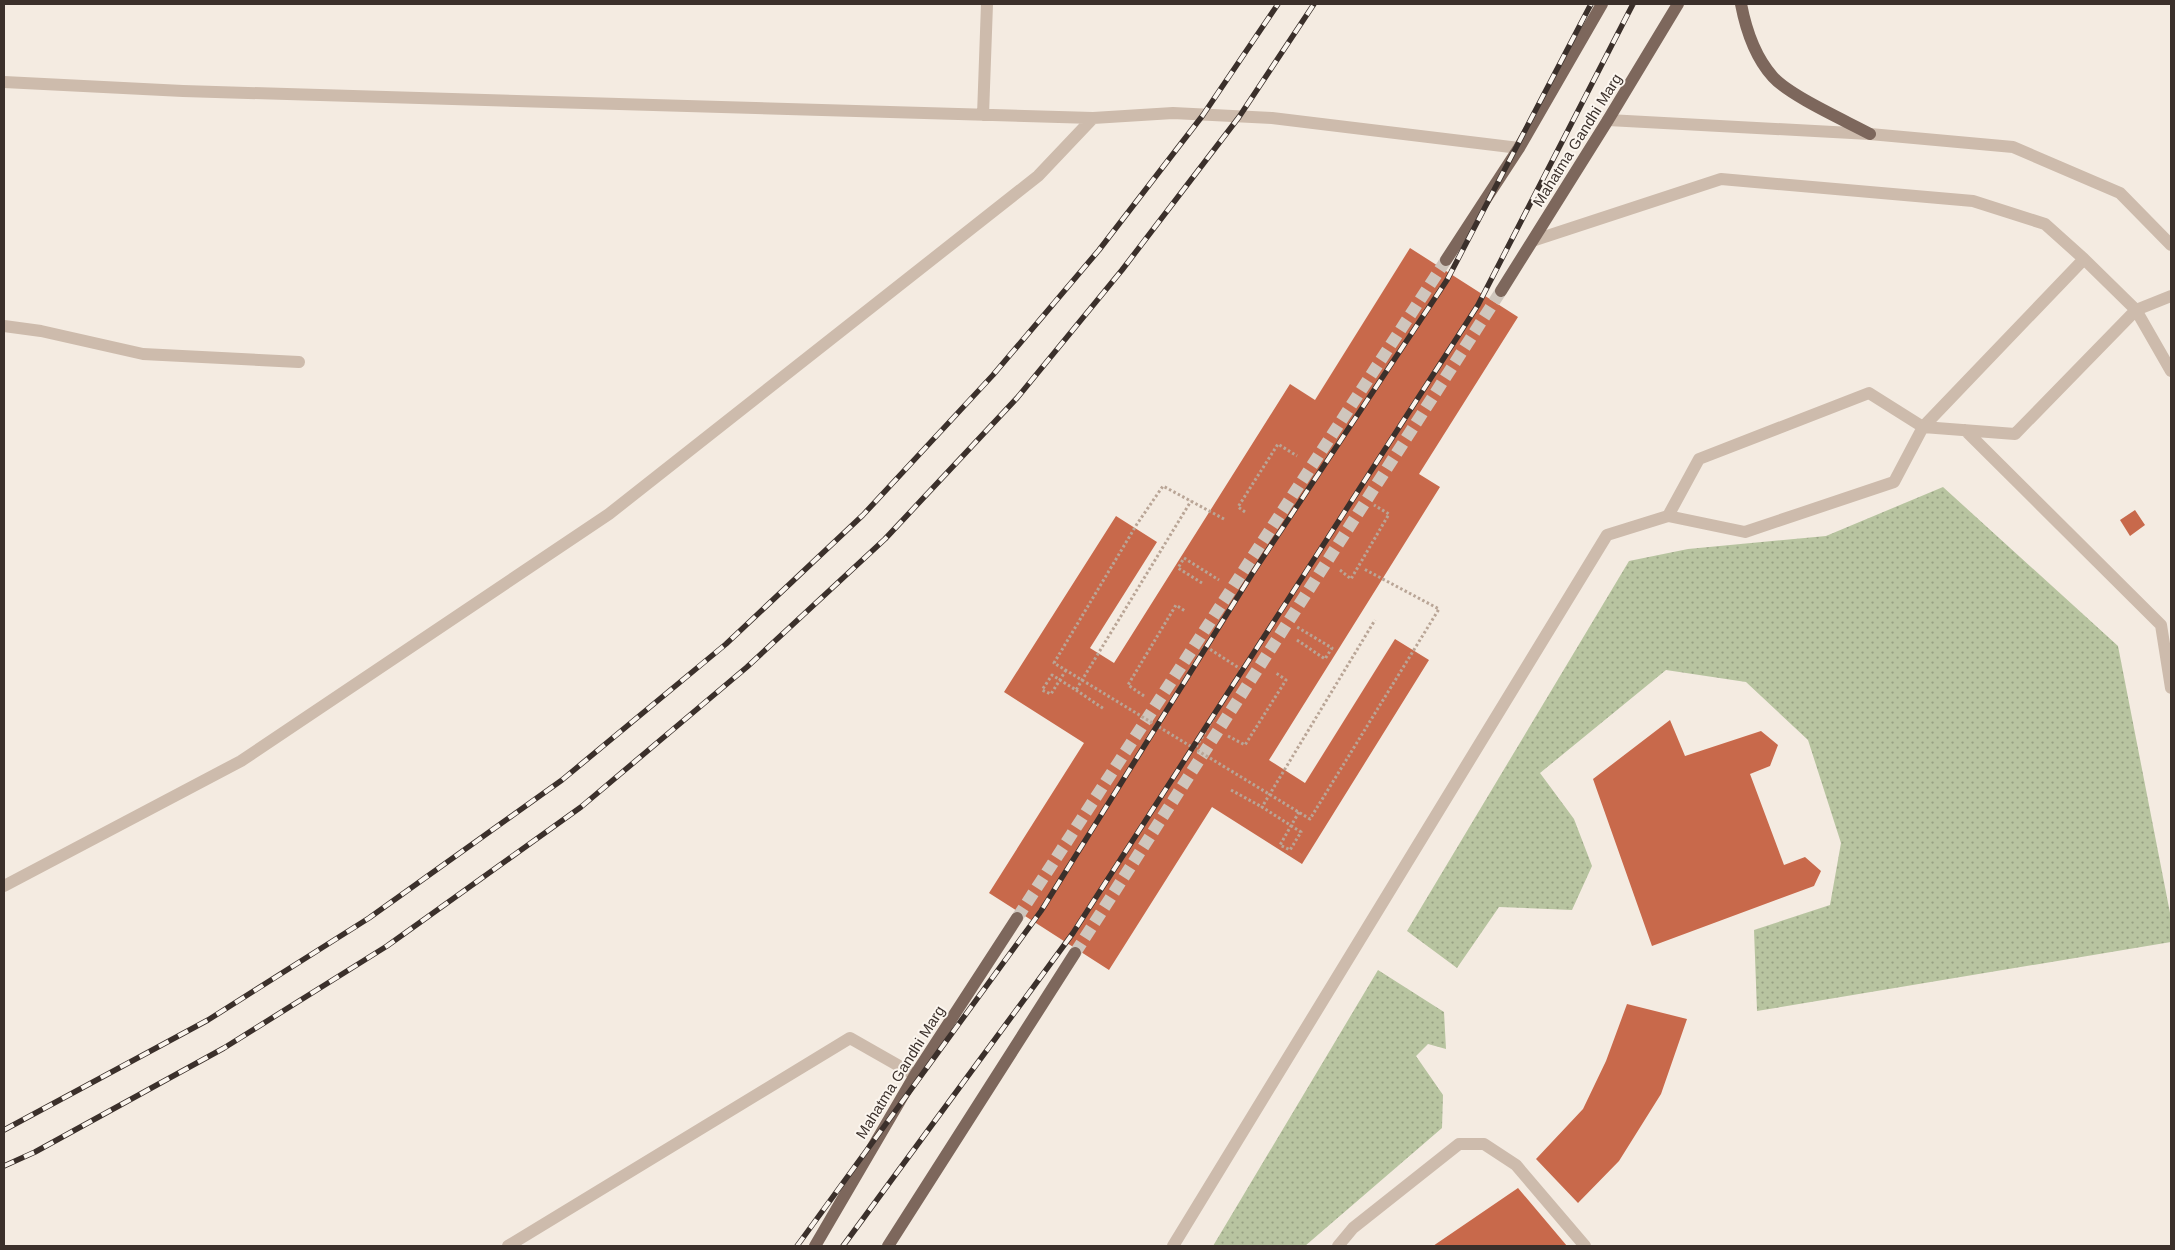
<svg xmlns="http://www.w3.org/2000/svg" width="2175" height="1250" font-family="Arial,sans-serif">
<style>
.grass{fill:url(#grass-dots)}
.building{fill:#c8694b}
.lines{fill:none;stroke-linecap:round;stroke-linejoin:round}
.major-tunnel{stroke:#cfc6bd;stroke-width:12;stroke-dasharray:12 6;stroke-linecap:butt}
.path{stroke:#b9a596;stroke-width:3;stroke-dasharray:2.5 2.5;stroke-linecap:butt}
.minor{stroke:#cdbbac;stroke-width:12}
.major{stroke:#7d675c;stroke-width:12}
.rail-casing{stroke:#3b302b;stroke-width:5.5}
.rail{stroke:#fbf5ee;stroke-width:4;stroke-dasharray:11;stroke-linecap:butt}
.labels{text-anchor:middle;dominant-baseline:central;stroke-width:4;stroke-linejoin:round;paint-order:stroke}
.street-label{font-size:15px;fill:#3b302b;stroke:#fbf5ee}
</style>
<defs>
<pattern id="grass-dots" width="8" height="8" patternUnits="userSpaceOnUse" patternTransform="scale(1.25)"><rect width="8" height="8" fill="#b8c4a0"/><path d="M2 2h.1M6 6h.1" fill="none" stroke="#97a083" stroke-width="1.8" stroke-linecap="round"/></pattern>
</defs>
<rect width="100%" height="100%" fill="#f4ebe1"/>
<path class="grass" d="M1943,487L2118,646L2171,918V942L1757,1011L1754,930L1830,905L1841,843L1808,740L1746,682L1666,670L1540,773L1574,819L1592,866L1572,910L1499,907L1457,968L1407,931L1629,561L1688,549L1826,536Z
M1378,970L1444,1012L1446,1049L1428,1044L1416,1056L1443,1095L1442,1128L1305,1246H1213Z"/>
<path class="building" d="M1410,248L1518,317L1419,474L1440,487L1269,760L1305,783L1395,639L1429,660L1302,864L1212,807L1109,970L989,893L1084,743L1004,692L1116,516L1157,542L1090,648L1114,663L1290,384L1315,400Z
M2135,510L2145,525L2130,536L2120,520Z
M1670,720L1685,756L1761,731L1778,745L1770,766L1750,774L1784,865L1805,857L1821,871L1814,886L1652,946L1593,779Z
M1627,1004L1687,1019L1661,1094L1619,1161L1578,1203L1536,1159L1583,1109L1606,1061Z
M1518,1188L1567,1246H1433Z"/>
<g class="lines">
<path class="major-tunnel" d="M1017,918L1446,260
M1075,953L1501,291"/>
<path class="path" d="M1245,512L1238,507L1278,444L1297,456
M1224,519L1163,486L1137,524L1054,663L1310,819L1439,609L1364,569
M1340,570L1351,579L1389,514L1374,505
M1202,583L1178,568L1184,558L1219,580
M1297,640L1325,659L1332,648L1297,627
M1066,670L1051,694L1042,690L1052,675L1076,690L1191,501
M1076,690L1104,709
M1144,696L1128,685L1176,605L1185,611
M1156,726L1205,646L1242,670L1195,749
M1228,736L1245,745L1286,680L1276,673
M1231,790L1262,807
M1299,812L1280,845L1290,850L1301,832L1262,807L1375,620"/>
<path class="minor" d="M4,82L183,91L1093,118L1173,113L1272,118L1519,148
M983,115L987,4
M1608,120L1870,134L2013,147L2120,193L2171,245
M1535,240L1721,179L1973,201L2045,224L2084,259L2136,310L2171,371
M4,326L41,331L143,354L299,362
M1965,430L2161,625L2171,688
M1668,516L1745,532L1894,482L1923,427L2015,434L2136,310L2171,296
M4,886L241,761L609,514L1038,176L1093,118
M508,1246L850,1038L915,1075
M1173,1246L1607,535L1668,516L1699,459L1869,393L1923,427L2084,259
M1338,1246L1353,1228L1459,1144H1484L1516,1165L1585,1246"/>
<path class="major" d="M1741,4C1746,30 1755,57 1773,77C1790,96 1846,121 1870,134
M1446,260L1519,148L1602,4
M1501,291L1608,120L1678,4
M815,1246L915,1075L1017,918
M888,1246L1075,953"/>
<g class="rail-casing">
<path id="rail" d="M4,1130L208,1020L369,918L562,780L726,644L863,515L993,375L1099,250L1203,115L1278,4
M4,1166L35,1152L224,1048L387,946L581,807L747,667L885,539L1017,398L1122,270L1239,117L1314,4
M797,1246L1041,911L1252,574L1447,280L1591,4
M843,1246L1073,933L1478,305L1633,4"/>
</g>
<use href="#rail" class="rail"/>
</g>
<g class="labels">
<g class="street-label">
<text transform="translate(1577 140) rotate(-58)">Mahatma Gandhi Marg</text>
<text transform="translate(900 1072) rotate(-58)">Mahatma Gandhi Marg</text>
</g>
</g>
<rect width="2175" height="1250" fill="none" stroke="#3b302b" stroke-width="10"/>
</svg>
